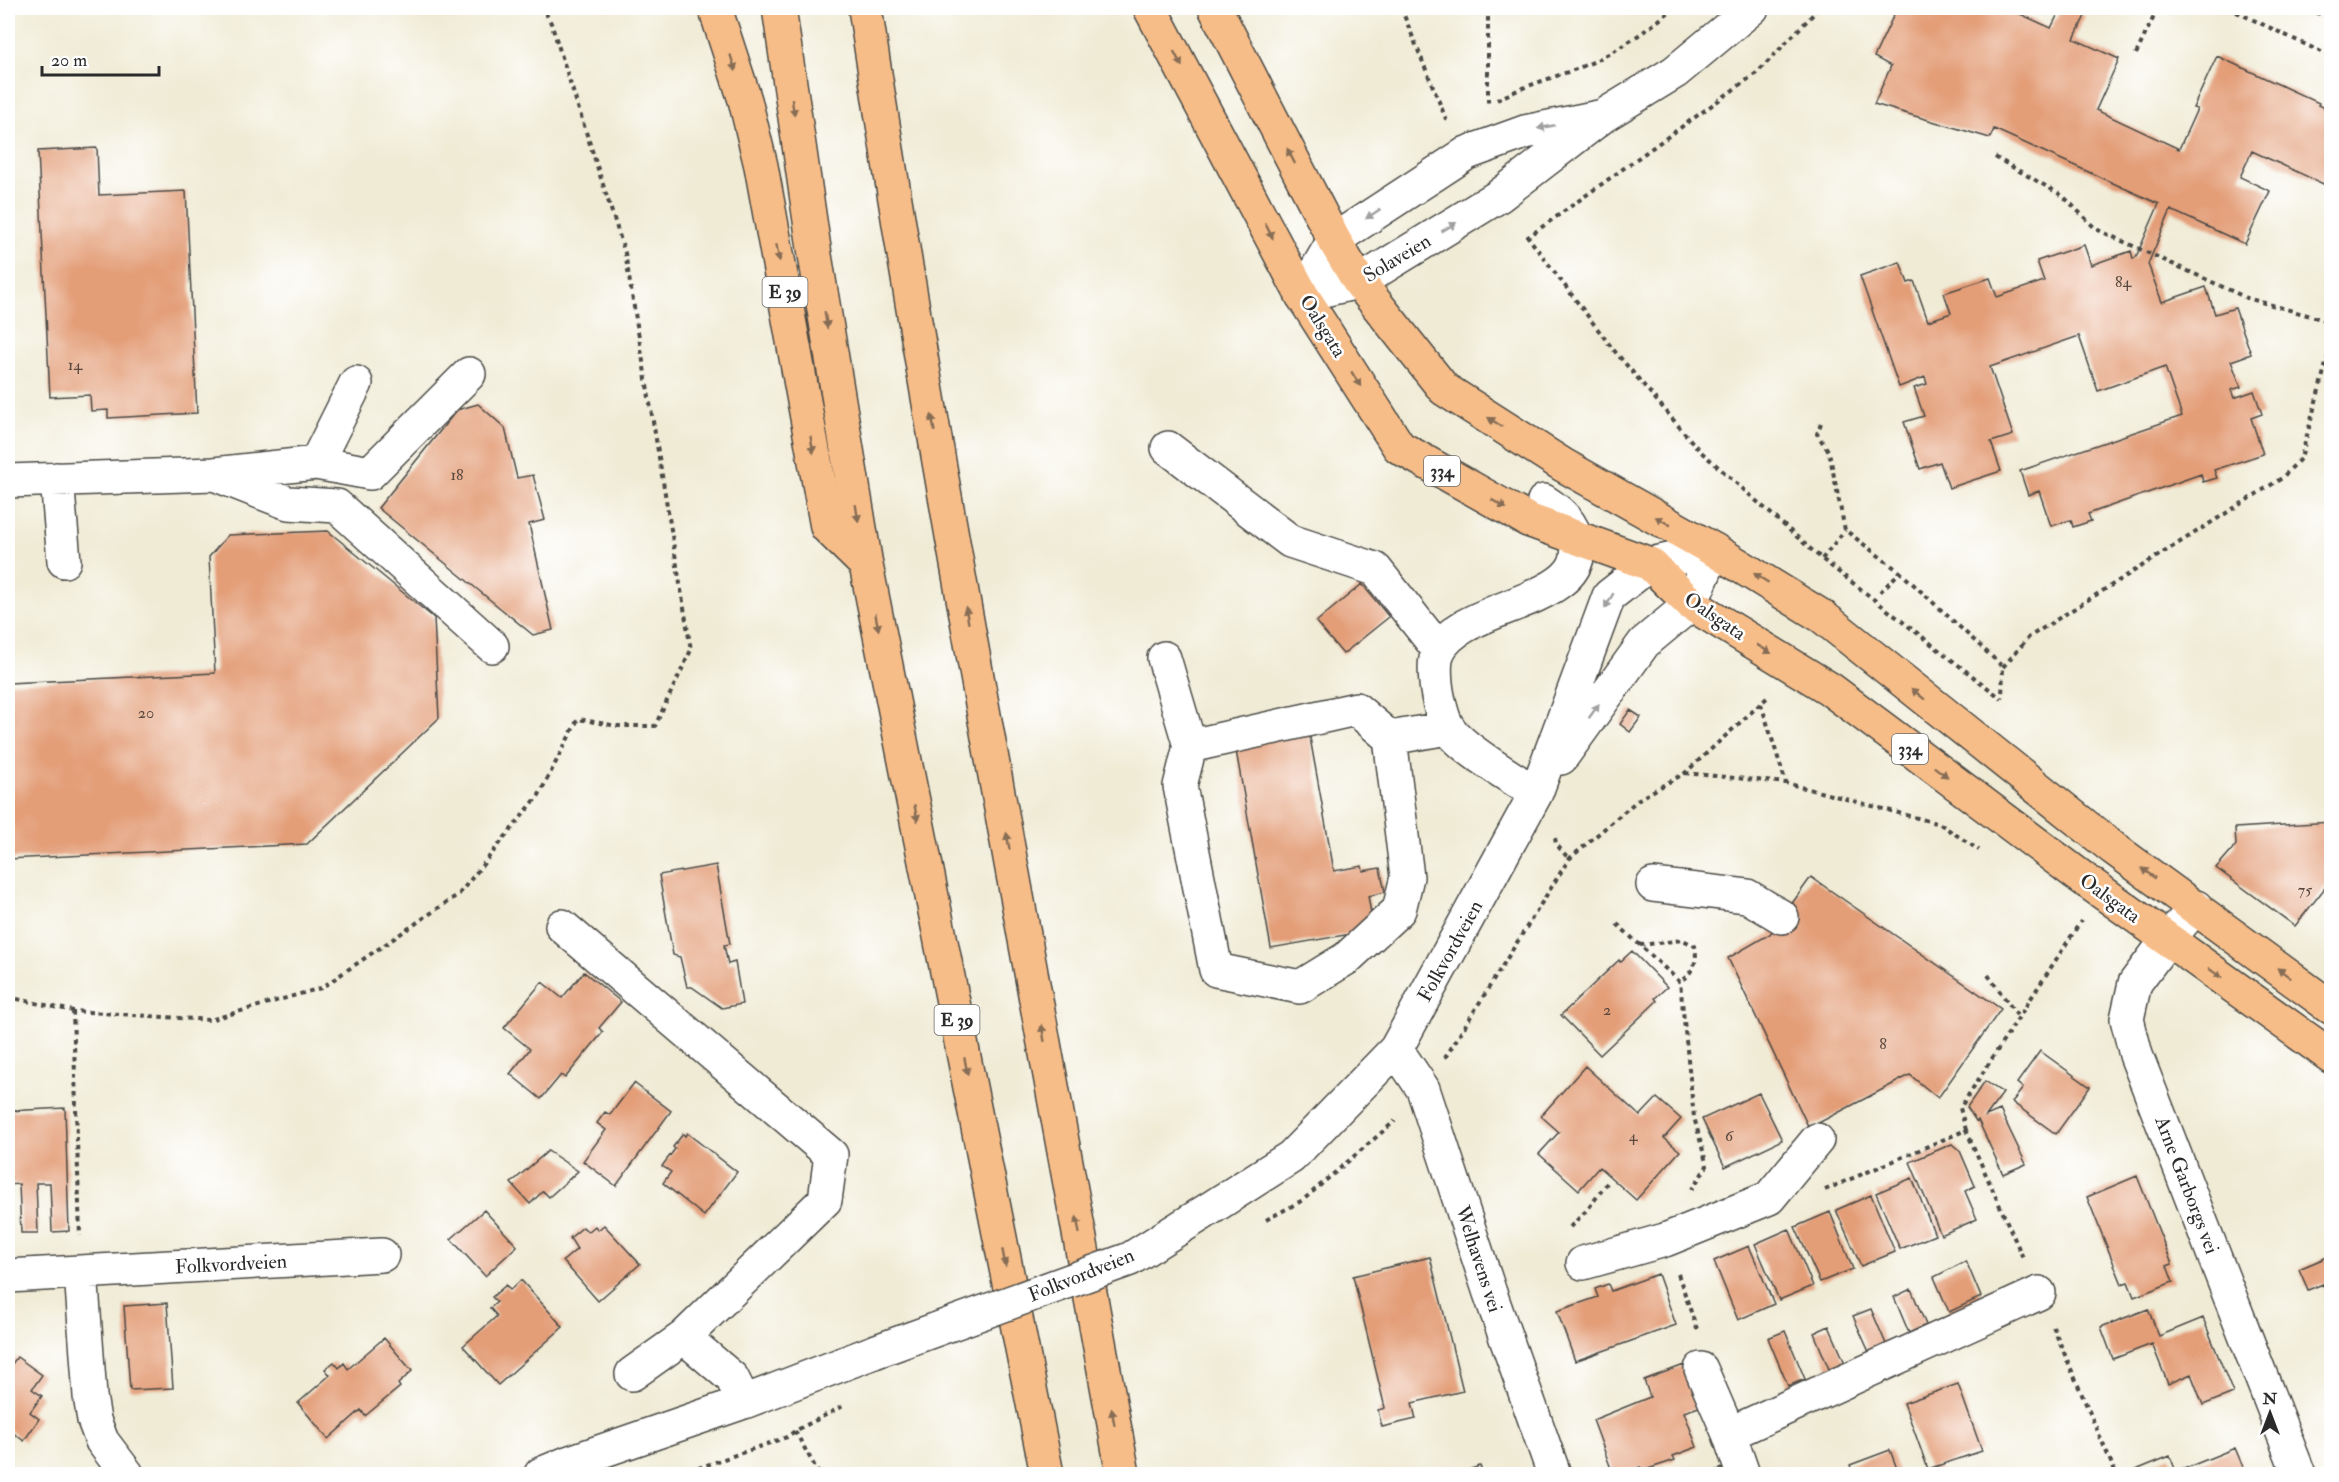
<svg xmlns="http://www.w3.org/2000/svg" width="2339" height="1482" font-family="'IM FELL Double Pica',serif">
<style>
.building{fill:#e39d77}
.lines{fill:none;stroke-linecap:round;stroke-linejoin:round}
.minor-casing{stroke:#494844;stroke-width:36}
.major-casing{stroke:#494844;stroke-width:36}
.highway-casing{stroke:#494844;stroke-width:36}
.path{stroke:#494844;stroke-width:4;stroke-dasharray:4.5 4.5;stroke-linecap:butt}
.minor{stroke:#fff;stroke-width:33}
.major{stroke:#f7bd88;stroke-width:33}
.highway{stroke:#f7bd88;stroke-width:33}
.minor-bridge-casing{stroke:#494844;stroke-width:36;stroke-linecap:butt}
.minor-bridge{stroke:#fff;stroke-width:33}
.oneway{fill:#876d55}
.oneway2{fill:#a0a0a0}
.labels{text-anchor:middle;dominant-baseline:central;stroke-width:5;stroke-linejoin:round;paint-order:stroke}
.number-label{font-size:16px;fill:#59483e}
.shield{fill:#fff;stroke:#6b6b6b;stroke-width:1.5}
.shield-label{font-size:18px;font-weight:bold;fill:#2b2b2b}
.street-label{font-size:20px;fill:#2b2b2b;stroke:#fff}
</style>
<rect width="100%" height="100%" fill="#fff"/>
<filter id="ink" filterUnits="userSpaceOnUse"><feTurbulence type="fractalNoise" baseFrequency=".0167" numOctaves="2"/><feDisplacementMap in="SourceGraphic" scale="12" xChannelSelector="R" yChannelSelector="G"/><feConvolveMatrix kernelMatrix="1 2 1 2 8 2 1 2 1" color-interpolation-filters="sRGB"/></filter>
<filter id="wash" filterUnits="userSpaceOnUse"><feTurbulence type="fractalNoise" baseFrequency=".008" numOctaves="4" result="noise"/><feDisplacementMap in="SourceGraphic" scale="24" xChannelSelector="R" yChannelSelector="G"/><feGaussianBlur stdDeviation="1.35" result="paint"/><feColorMatrix in="noise" values="0 0 0 0 0 0 0 0 0 0 0 0 0 0 0 0 0 1.4 0 .05"/><feComposite in="paint" operator="in"/></filter>
<g filter="url(#wash)">
<rect width="100%" height="100%" fill="#f0ebd5"/>
<g id="blocks">
<path class="building" d="M188,8H247V9L188,12Z
M1897,8H2007L2051,28L2061,8H2066L2085,16L2074,39L2119,59L2096,110L2179,149L2197,109L2193,108L2217,56L2319,103L2318,105L2332,111V188L2252,151L2240,177L2270,191L2245,244L2171,210L2148,264L2162,302L2206,287L2215,314L2235,308L2251,354L2231,361L2241,387L2231,390L2234,398L2254,391L2262,414L2251,418L2263,454L2214,470L2217,478L2203,482L2201,474L2088,514L2091,521L2073,527L2071,520L2051,526L2039,491L2028,495L2020,471L2182,416L2165,367L2098,391L2079,336L1990,367L2013,435L1991,442L2001,471L1949,488L1940,462L1920,469L1904,422L1924,416L1914,388L1927,384L1925,377L1899,387L1860,276L1900,262L1908,283L1914,281L1928,321L1951,313L1944,293L1990,278L1997,297L2044,281L2037,261L2084,245L2091,265L2131,251L2133,259L2136,257L2159,204L1994,129L1990,138L1874,104L1891,66L1874,57Z
M97,148L99,195L186,191L197,413L108,418V410L91,411L90,395L50,397L38,151Z
M478,404L505,428L517,478L533,475L545,520L529,524L553,630L533,635L378,508L457,410Z
M328,531L434,618L439,718L307,844L8,859V683L215,673L209,557L228,535Z
M1362,584L1389,617L1343,654L1316,622Z
M1630,710L1641,717L1630,732L1620,724Z
M1309,732L1334,871L1362,866L1363,871L1380,868L1385,892L1368,896L1374,930L1271,948L1235,745Z
M2332,822V879L2295,926L2216,868L2236,845L2235,828Z
M716,865L730,944L724,945L728,964L735,962L742,1004L722,1008L692,987H687L680,957L673,955L659,875Z
M1811,877L2001,1009L1938,1098L1910,1075L1809,1128L1728,958L1770,934Z
M1632,951L1667,987L1655,998L1657,1001L1600,1055L1561,1015L1619,960L1620,962Z
M584,972L621,1002L599,1028L603,1032L565,1078L561,1075L541,1099L510,1074L530,1049L504,1028L542,982L562,998Z
M2040,1051L2090,1087L2056,1134L2012,1102L2023,1088L2017,1083Z
M1585,1066L1640,1116L1657,1098L1681,1119L1664,1138L1680,1151L1636,1200L1599,1167L1579,1190L1539,1154L1559,1132L1541,1116Z
M1985,1081L2003,1093L1986,1116L2000,1110L2026,1164L2003,1174L1978,1120L1976,1121L1967,1107Z
M634,1083L671,1111L616,1186L583,1161L606,1130L597,1123L605,1112L610,1115Z
M1759,1093L1782,1140L1725,1167L1702,1119Z
M65,1108L69,1231L52,1232L50,1183H36L38,1233H21L19,1184L8,1185V1111Z
M687,1133L737,1172L704,1216L663,1183L671,1172L662,1166L675,1149L673,1147L683,1134L685,1136Z
M1952,1144L1960,1151L1975,1186L1965,1191L1977,1219L1941,1235L1910,1162Z
M548,1151L578,1171L549,1197L543,1191L530,1204L511,1183Z
M2137,1176L2172,1264L2167,1266L2173,1282L2134,1297L2128,1282L2122,1284L2087,1197Z
M1912,1178L1935,1235L1900,1249L1876,1193Z
M1871,1195L1895,1252L1861,1266L1836,1210Z
M484,1210L517,1246L485,1276L451,1239Z
M1830,1212L1853,1269L1820,1282L1795,1227Z
M604,1225L640,1264L598,1301L563,1261L577,1249L570,1238L583,1227L588,1232L595,1226L598,1230Z
M1789,1229L1813,1286L1779,1300L1755,1244Z
M1749,1246L1774,1304L1738,1320L1714,1261Z
M2332,1255V1306H2331L2323,1284L2308,1290L2299,1269Z
M1430,1257L1463,1391L1412,1403L1416,1419L1382,1427L1378,1410L1385,1408L1353,1276Z
M1966,1261L1981,1297L1949,1312L1934,1277Z
M1658,1274L1676,1325L1575,1361L1557,1311L1598,1297L1595,1289L1608,1284L1611,1291Z
M521,1280L563,1327L498,1385L463,1346L497,1316L490,1308L497,1302L492,1297L506,1285L510,1290Z
M1911,1289L1926,1325L1909,1333L1894,1297Z
M167,1303L173,1388L130,1390L124,1306Z
M1871,1309L1886,1344L1869,1352L1853,1316Z
M2148,1309L2159,1336L2203,1318L2233,1393L2203,1405L2191,1374L2168,1384L2152,1344L2113,1359L2101,1327Z
M1829,1326L1845,1363L1829,1369L1814,1333Z
M1785,1331L1805,1379L1788,1386L1768,1338Z
M384,1338L412,1371L398,1384L400,1387L365,1416L361,1410L328,1439L298,1403L330,1375L325,1369L334,1362L339,1368L344,1363L348,1369Z
M17,1357L42,1375L32,1389L42,1396L30,1412L39,1419L24,1441L8,1429V1369Z
M1684,1365L1699,1407L1684,1412L1697,1447L1673,1456L1675,1460L1642,1471L1641,1467L1622,1474H1613L1593,1420L1650,1397L1644,1380Z
M1958,1384L1982,1451L1928,1469L1904,1403Z
M2235,1448L2246,1474H2183L2181,1470Z
M1890,1450L1899,1474H1853L1850,1465Z
M2170,1456L2177,1474H2126Z
M1480,1466L1483,1474H1456Z
M1723,1468L1725,1474H1706Z
M1938,1468L1940,1474H1920Z"/>
</g>
</g>
<g filter="url(#ink)">
<use href="#blocks" fill-opacity="0" stroke="#494844" stroke-width="1.5"/>
<g class="lines">
<g class="minor-casing">
<path id="minor" d="M1302,295L1359,282L1499,196L1603,116L1675,72L1752,8
M1302,295L1334,240L1467,153L1525,132L1599,117
M469,374L370,473L316,463L214,474L288,503L337,506L492,646
M1168,448L1290,541L1375,569L1439,650
M316,463L356,383
M57,479L64,561
M8,481L214,474
M1164,658L1190,746
M1356,709L1390,738L1407,877L1399,910L1347,958L1300,987L1216,970L1180,786L1190,746Z
M1390,738L1448,728
M1561,758L1644,643L1691,604L1714,550
M1536,793C1514,779 1460,748 1448,727C1442,718 1437,694 1436,683C1435,672 1434,662 1438,652C1459,603 1588,605 1577,543C1573,523 1561,512 1544,501
M1653,885L1747,896L1782,917
M2196,907L2167,940L2135,983L2127,1019L2136,1055L2299,1474
M562,926L831,1155L825,1200L684,1337L632,1374
M1396,1049L1423,1089L1490,1293L1554,1474
M1200,1215L1291,1157L1396,1049L1536,793L1609,596L1650,564L1714,550
M1583,1263L1665,1240L1769,1198L1817,1140
M81,1272L90,1396L94,1420L102,1441L127,1474
M8,1276L382,1255
M684,1337L732,1378L744,1402
M1701,1369L1729,1434L1743,1474
M1729,1434L2039,1293
M541,1474L570,1462L744,1402L874,1352"/>
</g>
<g class="major-casing">
<path id="major" d="M1150,8L1302,295L1399,447L1528,520L1650,564L1691,604L1830,689L2081,877L2332,1057
M1215,8L1334,240L1359,282L1444,389L1563,465L1714,550L1823,617L2113,848L2332,1008"/>
</g>
<g class="highway-casing">
<path id="highway" d="M715,8L745,100L761,166L827,527L866,565
M779,8L815,255L866,565L1047,1474
M865,8C939,498 1035,986 1123,1474"/>
</g>
<path class="path" d="M1401,8L1446,119L1451,121
M1488,8V105
M1819,8L1758,72L1528,237L1612,348L1699,450L1822,559L2002,699
M2228,8L2332,57
M2298,8L2332,17
M2136,54L2158,8
M1497,100C1530,82 1568,75 1601,58C1628,44 1651,27 1674,8
M1995,157L2063,196L2096,229L2247,298L2332,322
M1821,423L1817,434L1829,452L1845,530L1900,572
M1822,559L1845,530
M1880,592L1900,572L2003,667L2002,698
M2003,667L2029,637L2282,478L2301,458L2332,341
M1761,704L1786,783
M1685,773L1786,783L1940,824L1979,850
M1555,838L1556,844L1569,859
M1617,924L1680,982L1694,1117L1707,1166L1692,1189
M1640,945L1683,940L1695,946C1698,964 1693,971 1680,982
M1988,975L2019,1018
M8,997L73,1011L210,1020L321,988L459,894L539,795L578,719L617,726H655L691,650L625,253L551,23L543,8
M73,1011L80,1236
M1445,1058L1569,859L1639,799L1685,773L1769,696
M1966,1130L1960,1108L2081,921
M1825,1190L1966,1130L2024,1260
M1266,1220L1303,1200L1395,1121
M1570,1227L1588,1209L1607,1183
M1678,1274L1698,1332
M2053,1327L2116,1474
M795,1431L819,1474
M681,1474L787,1437L795,1431L845,1405"/>
<use href="#minor" class="minor"/>
<use href="#major" class="major"/>
<use href="#highway" class="highway"/>
<g class="minor-bridge-casing">
<path id="minor-bridge" d="M874,1352L1130,1259L1200,1215"/>
</g>
<use href="#minor-bridge" class="minor-bridge"/>
</g>
<defs><path id="oneway-solid" d="M-6-.8H1V-3.2L6.5 0L1 3.2V.8H-6Z" transform="scale(1.5)"/></defs>
<g class="oneway">
<use href="#oneway-solid" transform="translate(1178 59) rotate(62)"/>
<use href="#oneway-solid" transform="translate(733 63) rotate(72)"/>
<use href="#oneway-solid" transform="translate(793 107) rotate(82)"/>
<use href="#oneway-solid" transform="translate(1291 156) rotate(-117)"/>
<use href="#oneway-solid" transform="translate(1269 231) rotate(63)"/>
<use href="#oneway-solid" transform="translate(778 253) rotate(79)"/>
<use href="#oneway-solid" transform="translate(826 320) rotate(81)"/>
<use href="#oneway-solid" transform="translate(1356 379) rotate(58)"/>
<use href="#oneway-solid" transform="translate(1495 422) rotate(-147)"/>
<use href="#oneway-solid" transform="translate(933 423) rotate(-100)"/>
<use href="#oneway-solid" transform="translate(812 445) rotate(80)"/>
<use href="#oneway-solid" transform="translate(1499 504) rotate(30)"/>
<use href="#oneway-solid" transform="translate(857 513) rotate(81)"/>
<use href="#oneway-solid" transform="translate(1663 521) rotate(-151)"/>
<use href="#oneway-solid" transform="translate(1761 578) rotate(-148)"/>
<use href="#oneway-solid" transform="translate(967 615) rotate(-100)"/>
<use href="#oneway-solid" transform="translate(877 622) rotate(79)"/>
<use href="#oneway-solid" transform="translate(1764 649) rotate(31)"/>
<use href="#oneway-solid" transform="translate(1918 694) rotate(-141)"/>
<use href="#oneway-solid" transform="translate(1941 772) rotate(37)"/>
<use href="#oneway-solid" transform="translate(916 813) rotate(79)"/>
<use href="#oneway-solid" transform="translate(1008 841) rotate(-100)"/>
<use href="#oneway-solid" transform="translate(2148 873) rotate(-144)"/>
<use href="#oneway-solid" transform="translate(2215 973) rotate(35)"/>
<use href="#oneway-solid" transform="translate(2284 973) rotate(-143)"/>
<use href="#oneway-solid" transform="translate(1043 1033) rotate(-100)"/>
<use href="#oneway-solid" transform="translate(966 1066) rotate(79)"/>
<use href="#oneway-solid" transform="translate(1078 1225) rotate(-100)"/>
<use href="#oneway-solid" transform="translate(1004 1258) rotate(79)"/>
<use href="#oneway-solid" transform="translate(1113 1417) rotate(-100)"/>
</g>
<g class="oneway2">
<use href="#oneway-solid" transform="translate(1546 127) rotate(169)"/>
<use href="#oneway-solid" transform="translate(1373 214) rotate(147)"/>
<use href="#oneway-solid" transform="translate(1449 227) rotate(-31)"/>
<use href="#oneway-solid" transform="translate(1609 601) rotate(120)"/>
<use href="#oneway-solid" transform="translate(1594 711) rotate(-54)"/>
</g>
</g>
<g class="labels">
<g class="number-label">
<text x="2123" y="282">84</text>
<text x="75" y="365">14</text>
<text x="457" y="475">18</text>
<text x="146" y="713">20</text>
<text x="2305" y="890">75</text>
<text x="1607" y="1010">2</text>
<text x="1883" y="1044">8</text>
<text x="1633" y="1136">4</text>
<text x="1729" y="1136">6</text>
</g>
<g class="shield">
<rect x="762.5" y="277" width="45" height="30" rx="4.5"/>
<rect x="1424" y="456" width="36" height="30" rx="4.5"/>
<rect x="1892" y="734" width="36" height="30" rx="4.5"/>
<rect x="934.5" y="1005" width="45" height="30" rx="4.5"/>
</g>
<g class="shield-label">
<text x="785" y="292">E 39</text>
<text x="1442" y="471">334</text>
<text x="1910" y="749">334</text>
<text x="957" y="1020">E 39</text>
</g>
<g class="street-label">
<text transform="translate(1397 258) rotate(-31)">Solaveien</text>
<text transform="translate(1323 326) rotate(58)">Oalsgata</text>
<text transform="translate(1715 616) rotate(34)">Oalsgata</text>
<text transform="translate(2110 898) rotate(36)">Oalsgata</text>
<text transform="translate(1450 951) rotate(-61)">Folkvordveien</text>
<text transform="translate(2187 1185) rotate(69)">Arne Garborgs vei</text>
<text transform="translate(1479 1259) rotate(72)">Welhavens vei</text>
<text transform="translate(231 1264) rotate(-3)">Folkvordveien</text>
<text transform="translate(1081 1275) rotate(-22)">Folkvordveien</text>
</g>
</g>
<rect width="2339" height="1482" fill="none" stroke="#fff" stroke-width="30"/>
<g transform="translate(2270 1413)" stroke="#ffffff" stroke-width="4.5" paint-order="stroke">
<path d="M0-4.5L10 22L0 15L-10 22Z" fill="#2b2b2b"/>
<text y="-9" font-size="16" font-weight="bold" text-anchor="middle" fill="#2b2b2b">N</text>
</g>
<path d="M42 66v9h117v-9" fill="none" stroke="#2b2b2b" stroke-width="3"/>
<text x="51" y="66" font-size="18" fill="#2b2b2b" stroke="#ffffff" stroke-width="4.5" paint-order="stroke">20 m</text>
</svg>
